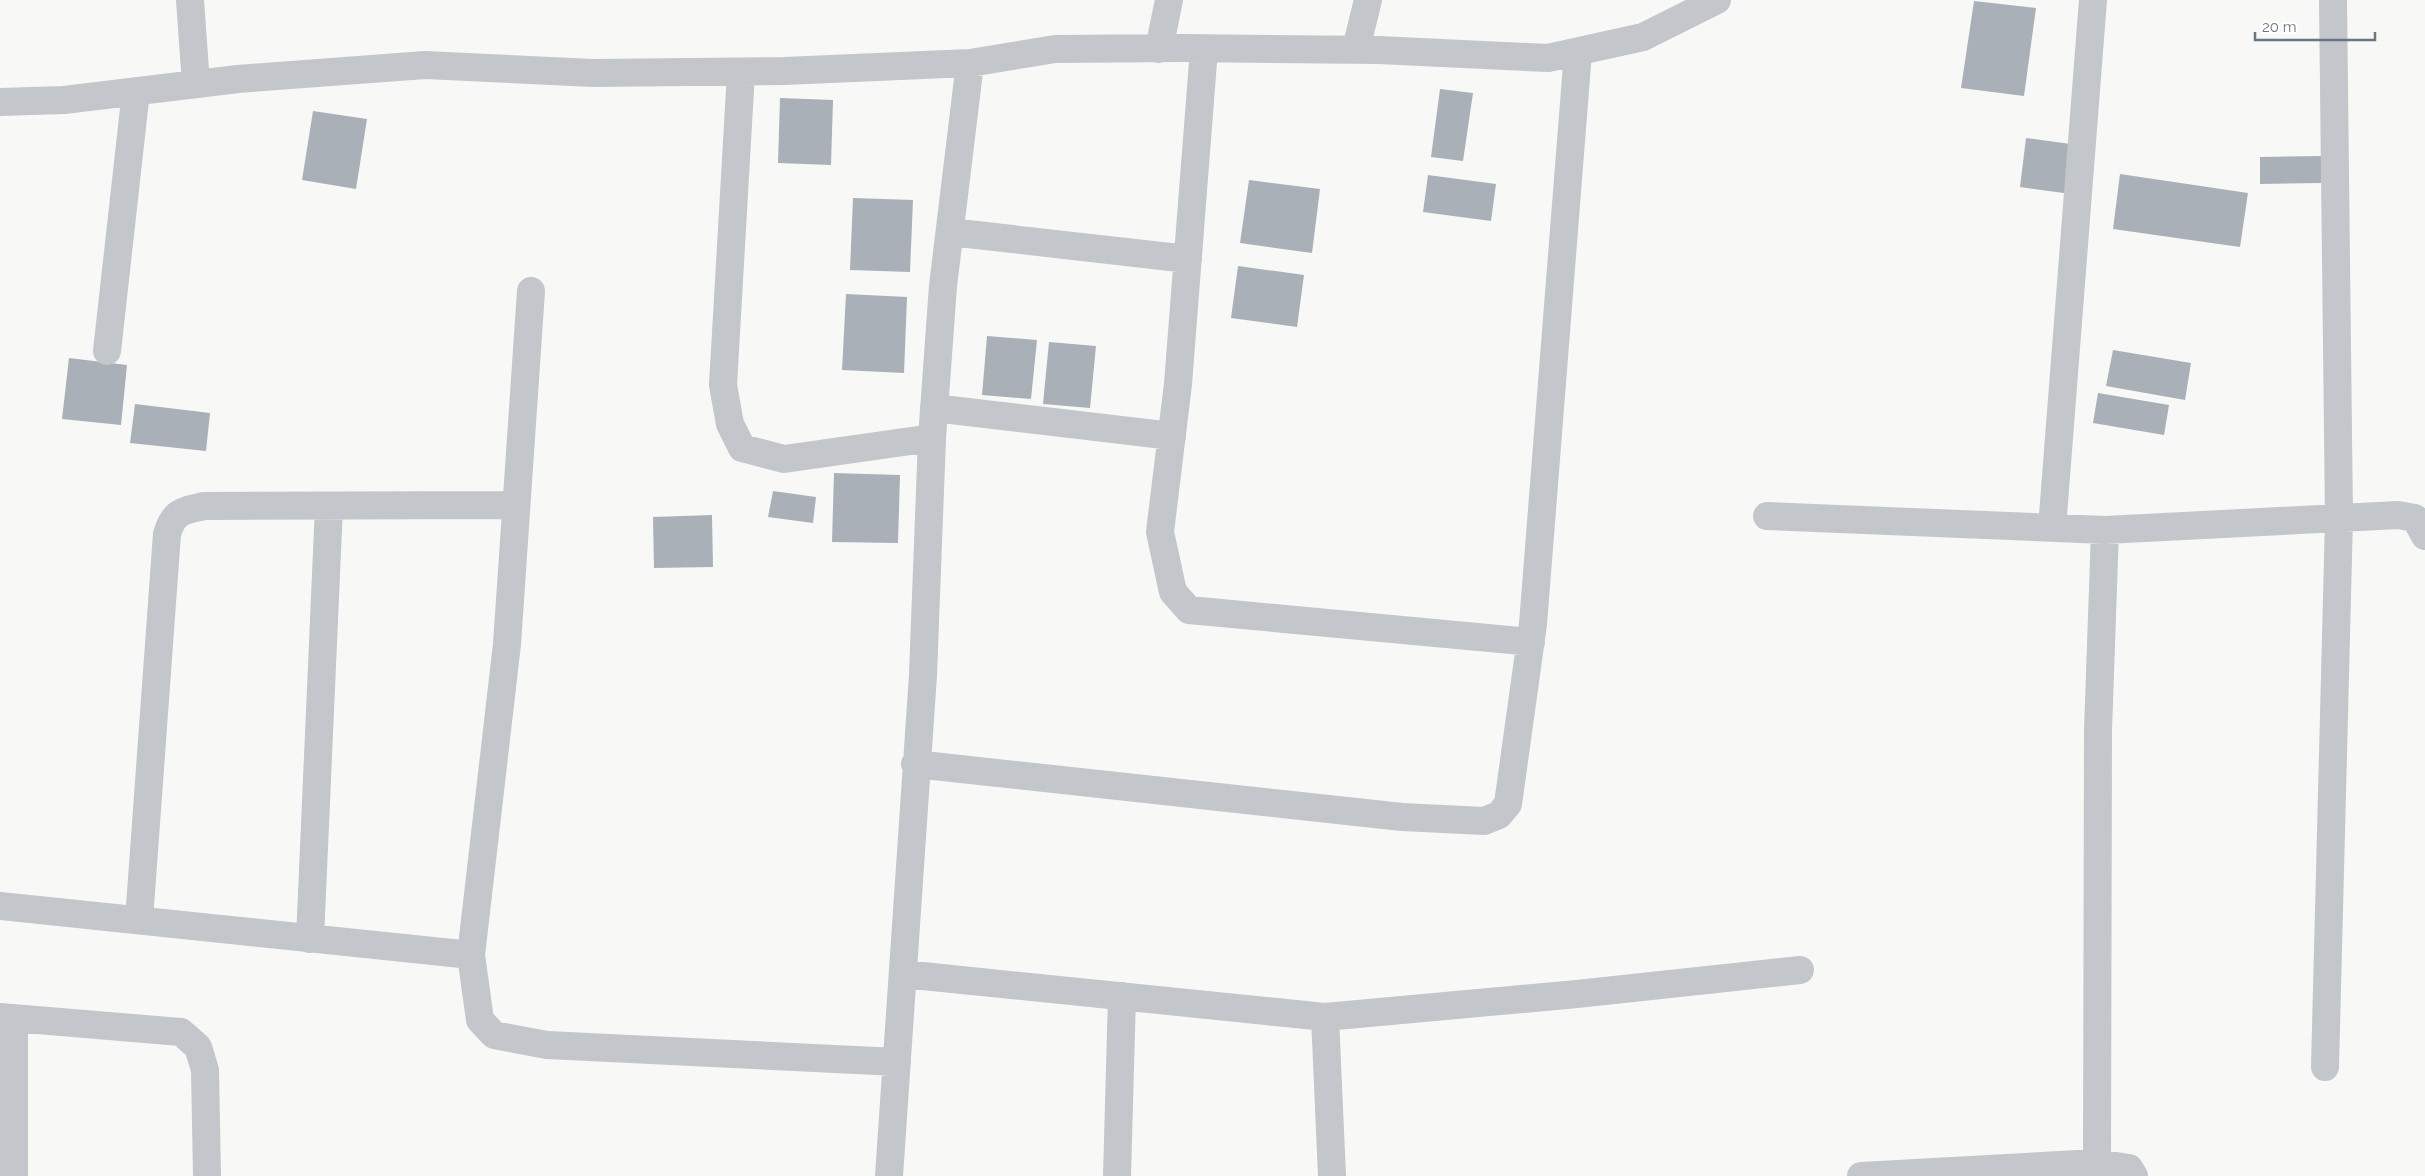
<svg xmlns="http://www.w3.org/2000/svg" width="2425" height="1176" font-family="Raleway,sans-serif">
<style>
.building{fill:#a9b0b7}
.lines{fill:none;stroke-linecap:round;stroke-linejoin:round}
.minor{stroke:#c3c6ca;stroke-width:28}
</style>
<rect width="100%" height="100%" fill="#f8f9f6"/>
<path class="building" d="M1974,1L2036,8L2024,96L1961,88Z
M1440,89L1473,93L1463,161L1431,157Z
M780,98L833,100L831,165L778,163Z
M313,111L367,119L356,189L302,180Z
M2026,138L2078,145L2071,194L2020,187Z
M2322,156L2321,183L2260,184V157Z
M2120,174L2248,193L2240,247L2113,229Z
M1428,175L1496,184L1491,221L1423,212Z
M1249,180L1320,189L1312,253L1240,243Z
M853,198L913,200L910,272L850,270Z
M1238,266L1304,275L1297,327L1231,318Z
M846,294L907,297L904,373L842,370Z
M987,336L1037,340L1031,399L982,395Z
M1049,342L1096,346L1090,408L1043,404Z
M2113,350L2191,363L2185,400L2106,386Z
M69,358L127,365L121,425L62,419Z
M2098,393L2169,405L2164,435L2093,423Z
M135,404L210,413L206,451L130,443Z
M834,473L900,475L898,543L832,542Z
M773,491L816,497L813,523L768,517Z
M712,515L713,567L654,568L653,517Z"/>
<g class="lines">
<path class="minor" d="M190,0L196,84
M1159,49L1169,0
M1204,49L1178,384L1160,532L1173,592L1189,610L1531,642
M1356,49L1368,0
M741,72L723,385L730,424L742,448L784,459L932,438
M0,102L64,100L238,79L425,65L593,73L784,71L970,63L1055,49L1182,48L1379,50L1548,58L1643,37L1717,0
M950,232L1188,259
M531,291L507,644L471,955L480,1020L494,1035L547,1045L897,1062
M107,351L136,91
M934,408L1172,436
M1767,516L2105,530L2398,515L2415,518L2425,536
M2052,528L2093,0
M915,764L1402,817L1484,821L1499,815L1508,804L1533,624L1578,52
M0,906L471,955
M139,920L167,534C174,511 182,511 204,506L516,505
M310,939L329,506
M903,974L1325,1017L1577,994L1800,970
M0,1017L181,1032L198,1047L205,1070L207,1176
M1325,1017L1332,1176
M14,1019V1176
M2325,1067L2339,519L2333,0
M2097,1163L2098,731L2105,530
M889,1176L923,675L932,438L943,286L970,63
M1117,1176L1122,996
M1861,1176L2097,1163L2129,1168L2134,1176"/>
</g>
<path d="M2255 32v8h120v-8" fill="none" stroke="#697686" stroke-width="2.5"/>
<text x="2262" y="32" font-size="15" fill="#697686" stroke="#ffffff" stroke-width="4" paint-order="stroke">20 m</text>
</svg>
